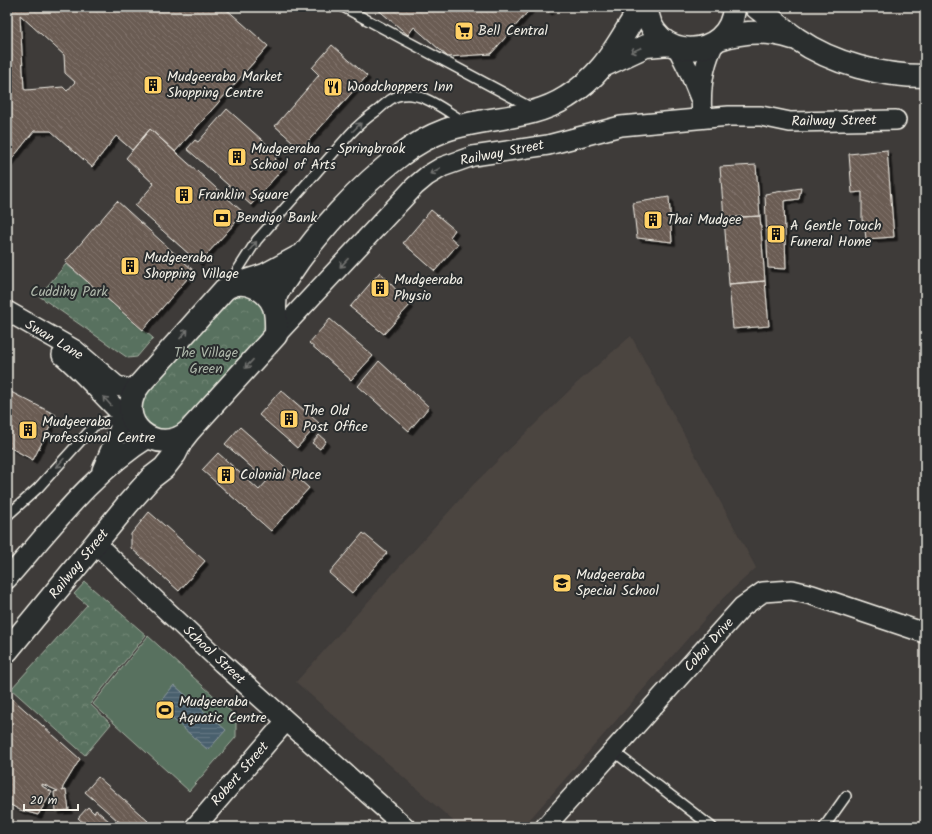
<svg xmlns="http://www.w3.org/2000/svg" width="932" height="834" font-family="Kalam,sans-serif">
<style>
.built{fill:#4c4541}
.forest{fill:url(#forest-crowns);stroke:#a6b1a3}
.pitch{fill:#58715e;stroke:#a6b1a3}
.water{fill:url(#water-rules);stroke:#8e9a9f}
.building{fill:url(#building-back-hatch);stroke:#f4f1e8;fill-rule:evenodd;filter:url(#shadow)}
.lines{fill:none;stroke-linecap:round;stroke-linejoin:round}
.lane-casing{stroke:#f4f1e8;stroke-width:12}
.street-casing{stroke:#f4f1e8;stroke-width:22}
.secondary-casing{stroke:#f4f1e8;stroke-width:25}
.lane{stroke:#2a2d2e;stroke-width:9}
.street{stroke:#2a2d2e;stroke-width:19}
.secondary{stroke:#2a2d2e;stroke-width:22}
.oneway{stroke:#71726f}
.labels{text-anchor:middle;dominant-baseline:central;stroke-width:4;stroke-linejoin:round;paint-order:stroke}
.poi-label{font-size:14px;fill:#f4f1e8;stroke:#2a2d2e;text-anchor:start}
.street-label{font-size:14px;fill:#f4f1e8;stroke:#2a2d2e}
.park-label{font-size:14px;fill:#aeb7aa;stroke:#2a2d2e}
</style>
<defs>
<pattern id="forest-crowns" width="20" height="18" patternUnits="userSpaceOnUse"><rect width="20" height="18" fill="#58715e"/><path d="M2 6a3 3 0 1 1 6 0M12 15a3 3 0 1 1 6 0" fill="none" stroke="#718675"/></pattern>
<pattern id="water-rules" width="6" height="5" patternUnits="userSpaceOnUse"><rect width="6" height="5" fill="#4a606e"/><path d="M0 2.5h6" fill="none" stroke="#657783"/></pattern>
<pattern id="building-back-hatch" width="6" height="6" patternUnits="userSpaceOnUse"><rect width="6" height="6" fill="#6b5b53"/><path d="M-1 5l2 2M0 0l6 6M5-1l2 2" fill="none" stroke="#81736c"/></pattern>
<filter id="shadow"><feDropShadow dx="3.5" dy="3.5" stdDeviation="0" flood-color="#0009"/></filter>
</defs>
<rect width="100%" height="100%" fill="#3e3b39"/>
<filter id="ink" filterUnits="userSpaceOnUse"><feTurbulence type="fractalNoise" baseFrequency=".025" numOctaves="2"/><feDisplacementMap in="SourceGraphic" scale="8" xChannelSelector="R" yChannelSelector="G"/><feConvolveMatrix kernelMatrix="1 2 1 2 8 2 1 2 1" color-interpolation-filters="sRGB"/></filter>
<g filter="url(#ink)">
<path class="built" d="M631,336L756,568L723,598L523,827H460L296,682L473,485L577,383Z"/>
<path class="forest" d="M66,264L153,338L137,357L128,358L39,296Z
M244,295C263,302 264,309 267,329L187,425L168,432C147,425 139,417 142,395L228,296Z
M85,582L146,635L90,704L111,724L85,755L11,689L87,605L74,594Z"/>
<path class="pitch" d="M148,636L236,716V737L189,791L93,704Z"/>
<path class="water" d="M174,685L226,730L208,750L157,705Z"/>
<path class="building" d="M7,7H85L88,10L91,7H224L268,46L175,152L150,129L132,150L116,136L92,167L51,131H34L8,164ZM20,15L64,55L65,73L75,82L67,91L63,87L26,90L24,89Z
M375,7H532L491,54L448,57L414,27L408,35Z
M543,7H553L549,12Z
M332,45L367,76L301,149L275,126L319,75L312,68Z
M227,109L279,155L275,159L284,167L251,205L187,149L195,140L198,142Z
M150,129L244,213L199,263L135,206L154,184L126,158Z
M887,150L894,237L866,239L864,221H862V192L852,193L849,154Z
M756,165L760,216L724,218L720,167Z
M801,188L799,199L784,201L786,269L768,268L765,194Z
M669,197L672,242L637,238L633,203Z
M117,201L194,271L143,330L65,262Z
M431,210L455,230L450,237L458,244L435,271L403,243Z
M760,216L765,281L729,284L724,218Z
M380,272L410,305L384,334L350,307Z
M765,281L769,326L733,329L729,284Z
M330,319L373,356L351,380L309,343Z
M379,361L429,407L409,431L358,386Z
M7,390L56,415L33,460L7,446Z
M281,390L319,423L297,448L259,415Z
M240,427L309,488L271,531L202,470L218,453L259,490L267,481L225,444Z
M319,435L326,441L320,449L312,443Z
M149,512L205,561L179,591L131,548V534Z
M363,533L387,553L352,593L329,573Z
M7,694L80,759L63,787L62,791L66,790L69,810L56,811L54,792L58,791L42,784V786L52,792L38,815L20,810L7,803Z
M98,777L148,821L143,827H125L85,792Z
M88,807L94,813L96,810L116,827H88L78,818Z"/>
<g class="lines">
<g class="lane-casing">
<path id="lane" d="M343,7L532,108
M230,282L257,240L350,134C359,124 368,117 378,110C384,105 390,98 398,96C422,89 446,112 465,122
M7,516L38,488L94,426L109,421H124
M613,751L712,827
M824,827L846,796"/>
</g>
<g class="street-casing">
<path id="street" d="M677,47L689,71L700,98
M702,118C700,92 703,64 715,42
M7,311L75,350L117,386L129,389L140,384
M276,335L415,186L427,176L442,167L473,156L548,145L621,126L729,116H761L790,122L896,120
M62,355C89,377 109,405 136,427
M102,470L129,407
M96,544L222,663L405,827
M7,579C51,529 93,472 150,437
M195,827L286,721
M545,827L742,607L763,592L792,590L812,595L925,633"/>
</g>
<g class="secondary-casing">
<path id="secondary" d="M647,7C649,62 731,63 734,7
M756,7C770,18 783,29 797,39C833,64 882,76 925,76
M719,39C744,31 768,30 793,38
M605,65L646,46L670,44
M240,283L265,275L298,257
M275,311C275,306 275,301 276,296C278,290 283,284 287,278C314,236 360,185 401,155C414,145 430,136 446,130C486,116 530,121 567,97C606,73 617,43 641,7
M7,651L127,505L151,478L164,468L175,454L182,440L189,431L276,335C276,326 277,317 274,307C267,288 241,276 224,290L140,384C110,422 158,459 189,431"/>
</g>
<use href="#lane" class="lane"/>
<use href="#street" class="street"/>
<use href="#secondary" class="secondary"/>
</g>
<defs><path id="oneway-shaft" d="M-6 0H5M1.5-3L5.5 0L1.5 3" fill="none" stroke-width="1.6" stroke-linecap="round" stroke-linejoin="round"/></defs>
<g class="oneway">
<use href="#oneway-shaft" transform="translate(636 50) rotate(155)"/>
<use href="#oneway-shaft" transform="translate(357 127) rotate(-45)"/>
<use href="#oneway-shaft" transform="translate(435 171) rotate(150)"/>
<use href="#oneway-shaft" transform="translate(253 246) rotate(-52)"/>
<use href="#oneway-shaft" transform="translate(344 263) rotate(133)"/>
<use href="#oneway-shaft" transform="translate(184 334) rotate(-49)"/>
<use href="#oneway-shaft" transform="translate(249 364) rotate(133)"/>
<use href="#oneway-shaft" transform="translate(107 401) rotate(-132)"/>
<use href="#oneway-shaft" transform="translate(60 463) rotate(132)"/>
</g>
</g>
<defs>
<g id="supermarket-square" transform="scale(1)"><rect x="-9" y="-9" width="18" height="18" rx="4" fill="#ffd166" stroke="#2a2d2e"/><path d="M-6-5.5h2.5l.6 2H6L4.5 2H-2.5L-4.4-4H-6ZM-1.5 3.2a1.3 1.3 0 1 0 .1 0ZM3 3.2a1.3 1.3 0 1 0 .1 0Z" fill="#111"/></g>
<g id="building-square" transform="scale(1)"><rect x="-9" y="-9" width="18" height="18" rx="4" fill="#ffd166" stroke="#2a2d2e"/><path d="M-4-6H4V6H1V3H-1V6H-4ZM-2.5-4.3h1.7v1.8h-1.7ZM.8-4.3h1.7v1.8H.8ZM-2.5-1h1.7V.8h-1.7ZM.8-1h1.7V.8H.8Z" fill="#111"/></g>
<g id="restaurant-square" transform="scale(1)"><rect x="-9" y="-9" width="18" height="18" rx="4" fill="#ffd166" stroke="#2a2d2e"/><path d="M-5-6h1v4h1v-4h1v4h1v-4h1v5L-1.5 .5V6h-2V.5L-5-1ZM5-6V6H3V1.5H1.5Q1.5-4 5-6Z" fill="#111"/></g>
<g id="bank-square" transform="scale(1)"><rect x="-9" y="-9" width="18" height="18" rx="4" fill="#ffd166" stroke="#2a2d2e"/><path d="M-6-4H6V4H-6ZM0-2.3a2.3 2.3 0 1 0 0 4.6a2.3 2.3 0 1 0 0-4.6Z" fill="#111"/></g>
<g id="school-square" transform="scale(1)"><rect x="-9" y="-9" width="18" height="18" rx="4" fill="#ffd166" stroke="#2a2d2e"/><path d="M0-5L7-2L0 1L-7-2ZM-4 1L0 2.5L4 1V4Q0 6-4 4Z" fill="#111"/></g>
<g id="stadium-square" transform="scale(1)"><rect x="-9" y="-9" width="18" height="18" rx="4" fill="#ffd166" stroke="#2a2d2e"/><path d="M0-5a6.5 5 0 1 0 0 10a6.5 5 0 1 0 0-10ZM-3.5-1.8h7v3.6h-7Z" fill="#111"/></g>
</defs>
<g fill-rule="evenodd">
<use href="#supermarket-square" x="464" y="31"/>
<use href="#building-square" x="153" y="85"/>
<use href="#restaurant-square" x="333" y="87"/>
<use href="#building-square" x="237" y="157"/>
<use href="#building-square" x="184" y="195"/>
<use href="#bank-square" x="222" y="218"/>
<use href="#building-square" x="653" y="220"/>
<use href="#building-square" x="776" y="234"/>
<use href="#building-square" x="130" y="266"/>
<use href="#building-square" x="380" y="288"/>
<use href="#building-square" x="289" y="419"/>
<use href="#building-square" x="28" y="430"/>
<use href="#building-square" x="226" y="475"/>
<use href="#school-square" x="562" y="583"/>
<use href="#stadium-square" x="165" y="710"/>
</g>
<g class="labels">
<g class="poi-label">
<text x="478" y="31">Bell Central</text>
<text x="167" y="77">Mudgeeraba Market<tspan x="167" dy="16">Shopping Centre</tspan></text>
<text x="347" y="87">Woodchoppers Inn</text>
<text x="251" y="149">Mudgeeraba - Springbrook<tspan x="251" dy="16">School of Arts</tspan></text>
<text x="198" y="195">Franklin Square</text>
<text x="236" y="218">Bendigo Bank</text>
<text x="667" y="220">Thai Mudgee</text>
<text x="790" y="226">A Gentle Touch<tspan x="790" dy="16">Funeral Home</tspan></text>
<text x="144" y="258">Mudgeeraba<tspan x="144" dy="16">Shopping Village</tspan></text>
<text x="394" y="280">Mudgeeraba<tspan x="394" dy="16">Physio</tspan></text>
<text x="303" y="411">The Old<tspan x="303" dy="16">Post Office</tspan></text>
<text x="42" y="422">Mudgeeraba<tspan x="42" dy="16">Professional Centre</tspan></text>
<text x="240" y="475">Colonial Place</text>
<text x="576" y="575">Mudgeeraba<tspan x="576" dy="16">Special School</tspan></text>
<text x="179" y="702">Mudgeeraba<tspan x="179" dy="16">Aquatic Centre</tspan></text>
</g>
<g class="street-label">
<text transform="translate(834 121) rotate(-1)">Railway Street</text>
<text transform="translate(502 153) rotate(-11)">Railway Street</text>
<text transform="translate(54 340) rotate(31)">Swan Lane</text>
<text transform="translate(79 564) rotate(-51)">Railway Street</text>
<text transform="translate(709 645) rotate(-48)">Cobai Drive</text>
<text transform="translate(214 655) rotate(43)">School Street</text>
<text transform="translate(240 774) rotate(-49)">Robert Street</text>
</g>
<g class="park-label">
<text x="69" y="292">Cuddihy Park</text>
<text x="206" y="353">The Village<tspan x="206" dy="16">Green</tspan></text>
</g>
</g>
<rect width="932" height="834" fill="none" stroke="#2a2d2e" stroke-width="24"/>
<rect x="12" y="12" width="908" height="810" fill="none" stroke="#f4f1e8" stroke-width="1.5" filter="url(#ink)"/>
<path d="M24 804v6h54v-6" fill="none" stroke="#f4f1e8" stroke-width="2"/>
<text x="30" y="804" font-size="12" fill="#f4f1e8" stroke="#2a2d2e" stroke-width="3" paint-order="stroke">20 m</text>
</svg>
